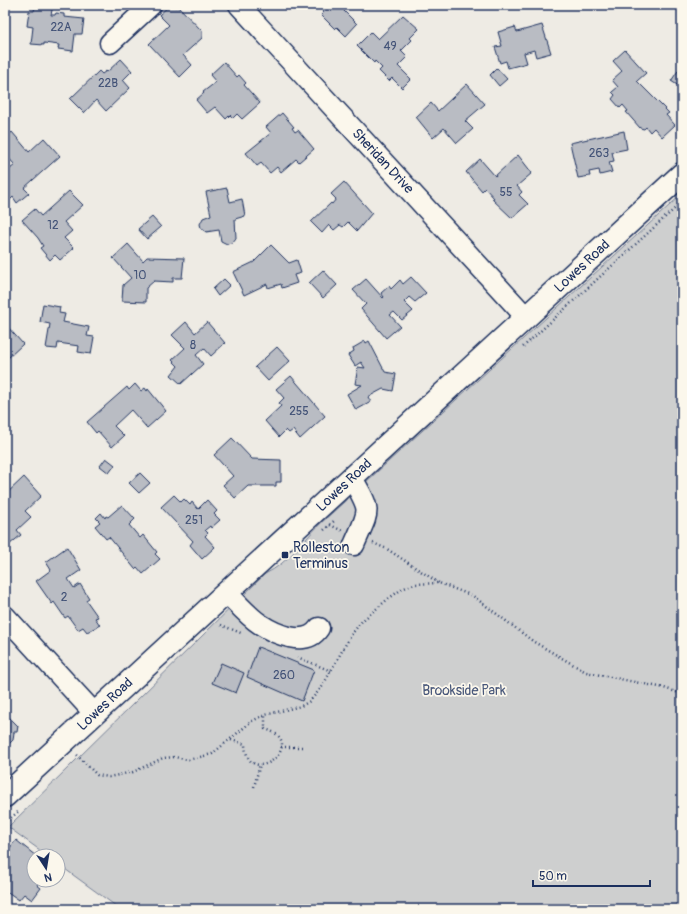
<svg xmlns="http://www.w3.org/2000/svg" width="687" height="914" font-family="Pangolin,sans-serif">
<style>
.green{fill:#cecfcf;stroke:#747f96}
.building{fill:#b9bcc3;stroke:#1b2f5e}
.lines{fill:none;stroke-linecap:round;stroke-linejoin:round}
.minor-casing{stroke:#1b2f5e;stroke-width:23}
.major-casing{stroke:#1b2f5e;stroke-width:25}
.path{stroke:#1b2f5e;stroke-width:2.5;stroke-dasharray:1 3;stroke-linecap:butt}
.minor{stroke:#fbf7ec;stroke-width:20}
.major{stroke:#fbf7ec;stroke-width:22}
.poi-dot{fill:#1b2f5e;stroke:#fbf7ec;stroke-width:1.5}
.labels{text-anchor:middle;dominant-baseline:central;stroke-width:3.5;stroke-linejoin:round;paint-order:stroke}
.number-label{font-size:12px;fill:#425277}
.street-label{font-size:14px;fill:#1b2f5e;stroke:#fbf7ec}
.poi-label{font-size:14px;fill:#1b2f5e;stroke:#fbf7ec;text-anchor:start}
.park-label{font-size:14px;fill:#48577a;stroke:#fbf7ec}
</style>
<rect width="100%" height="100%" fill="#eeebe4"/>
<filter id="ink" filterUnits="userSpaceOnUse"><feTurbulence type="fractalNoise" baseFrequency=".025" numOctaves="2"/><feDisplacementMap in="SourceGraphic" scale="8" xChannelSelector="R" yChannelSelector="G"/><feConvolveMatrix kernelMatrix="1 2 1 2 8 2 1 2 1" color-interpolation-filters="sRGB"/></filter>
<g filter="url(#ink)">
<path class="green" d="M682,194V909H120L58,864V856H48L8,827L265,574C288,563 303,541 321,523Z"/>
<path class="building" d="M35,5H53L51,15H55L56,13L64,14V17L84,19L82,34H75L73,51L58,49L59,45L44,43V45L31,44L33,27L27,26L29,11H34Z
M170,5L176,7L178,6L202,31V38L183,55L192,65L180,77L149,44L169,25L159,15Z
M312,5H349L344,11L357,24L346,36L337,27L335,29L321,15L324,12L320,7L317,10Z
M403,15L419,29L410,38L412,40L401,51L407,57L398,66L411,79L402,88L392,78L389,81L379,71L382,68L375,61L374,63L357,46L371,32L378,39Z
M542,25L551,53L536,57L534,50L524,53L527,63L508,68L506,61L500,63L495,47L502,46L498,32L515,27L517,32Z
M625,50L646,73L637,81L669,113L666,115L675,125L662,137L654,128L650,132L646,127L644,129L640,128L626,112L628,111L623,105L620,108L612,99L615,95L612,92L618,87L612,80L622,71L613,61Z
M121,59L132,71L123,80L130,88L106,111L96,100L84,113L70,99L99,71L102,74L106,71L107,72Z
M224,62L237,77L239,75L246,83L244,85L260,103L242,119L237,114L233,118L230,115L226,119L215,107L207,113L196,100L204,93L203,92L216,82L210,75Z
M682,65V88L671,81Z
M497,68L507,79L499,86L490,75Z
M467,84L485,104L465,121L473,129L457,143L444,128L433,138L416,117L431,103L438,111Z
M282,113L294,127L292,128L295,132L298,130L314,149L299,162L296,159L281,172L277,167L270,173L261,163L257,166L246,153L271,133L266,127Z
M624,131L627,149L612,152L614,161L609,162L612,172L600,175L599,170L589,172L590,176L578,178L570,143Z
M12,132L29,152L44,138L60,156L24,188L29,193L17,203L13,197L6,204L5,173L15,165L5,154V138Z
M518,155L532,173L517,186L522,192L519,195L528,204L512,218L492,199L494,198L485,188L482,191L466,172L480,159L495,176Z
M344,182L372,213L357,231L348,222L343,227L340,225L334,230L329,225L322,233L311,222L331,203L332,204L336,199L331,194Z
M227,188L230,202L242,199L245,216L235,219L236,238L232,243L227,244L221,241L219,230L206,232L201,228L200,224L203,218L211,215L206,192Z
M69,191L83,205L64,222L72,231L64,238L74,248L60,260L55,255L50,260L40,248L43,246L38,238L22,220L35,209L41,216Z
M152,217L161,227L147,239L138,229Z
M128,244L143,261L147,257L184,258L182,278H173V282L154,281L146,288V302L122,301L123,285L131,278L113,258Z
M271,245L289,263L297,260L301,273L294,275L297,283L282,288L281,284L268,288L267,284L244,295L233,272L254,262Z
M323,270L337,285L323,298L309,283Z
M411,277L426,293L415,302L409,297L404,302L413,311L402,320L394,312L390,315L400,326L386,338L361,309L366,304L353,290L366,279L383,298L384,297L381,293L389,286L391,289L400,280L403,284Z
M224,279L230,285L218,296L213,289Z
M43,304L60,307L59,313L65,314L63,322L89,327L87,336L94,337L91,354L78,352L79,346L58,343L57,349L46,348L50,324L40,322Z
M186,322L195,333L207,322L225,343L211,356L204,348L196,355L203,364L181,384L171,375L178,366L172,360L185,348L172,335Z
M6,325L23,344L8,358L5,355Z
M365,341L366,343L369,341L385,372L396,374L393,391L383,389L368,397L371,402L356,410L347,394L362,385L355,384L358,367L365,368L361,362L355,366L348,355L354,351L353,348Z
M277,347L290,361L268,381L255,367Z
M291,376L325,416L300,439L293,430L289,433L286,430L279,437L265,421L281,406L279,403L284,398L276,389Z
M135,384L141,391L145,388L147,391L148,389L166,411L147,428L131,410L114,426L124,436L112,447L98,431L96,433L87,422L127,387L129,390Z
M232,438L252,459L281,460V482H276V486H248L235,498L223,485L233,476L214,455Z
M106,458L115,465L109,473L100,466Z
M140,473L150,483L139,493L129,483Z
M24,477L41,496L25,511L31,517L17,530L21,535L9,545L5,541V495Z
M174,495L181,502L184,499L190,505L192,502L198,509L207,500L217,511L214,514L220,520L211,528L210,526L205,530L208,533L205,536L215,547L202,559L190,545L193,541L161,507Z
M122,505L135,519L129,525L140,538L143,535L157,552L155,554L160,559L143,574L137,567L135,569L109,537L106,539L95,526L100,522L96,518L101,513L105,518L106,516L108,517Z
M67,547L81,570L68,579L74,588L80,584L89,598L86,600L98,617L95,618L100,625L87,632L83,627L78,630L68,616L65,618L54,602L52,604L36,581L51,570L46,562Z
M258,647L314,670L302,701L247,677Z
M221,663L244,673L236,693L212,683Z
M9,717L18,726L17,732H14L13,740L5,748V721Z
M16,840L36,856H34V880H40L37,885L41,888L32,900L24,894L19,900L5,890V868L7,869L10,866L5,862V854Z"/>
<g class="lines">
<g class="minor-casing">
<path id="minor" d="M239,5L526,317
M110,43L151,5
M352,478C372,513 370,508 354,545
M227,593C237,603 248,616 260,624C275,634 306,648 319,628
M5,616L95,714"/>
</g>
<g class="major-casing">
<path id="major" d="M5,796L682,174"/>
</g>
<path class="path" d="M523,347L682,202
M330,525L343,531
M324,530L334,521
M373,543L387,549L439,583
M221,625L241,633
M297,657L331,671
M231,740L245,744C247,793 312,742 265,729V715
M281,747H303
M77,755L97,775L109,777L133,772L163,758L175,757L188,760L212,754L252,721L265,715L301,706L310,701L322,687L351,635L362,621L388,599L402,589L414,584L439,583L473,596L534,642L586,672L664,688L682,694
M254,787L260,764
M5,823L19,811"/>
<use href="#minor" class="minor"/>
<use href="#major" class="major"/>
</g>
</g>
<rect class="poi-dot" x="281" y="551" width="8" height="8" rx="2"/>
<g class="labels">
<g class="number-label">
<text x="61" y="27">22A</text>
<text x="390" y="46">49</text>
<text x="108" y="83">22B</text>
<text x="599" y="153">263</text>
<text x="506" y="192">55</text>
<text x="53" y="225">12</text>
<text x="140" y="275">10</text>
<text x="193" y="345">8</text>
<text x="299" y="411">255</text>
<text x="194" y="520">251</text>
<text x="64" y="597">2</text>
<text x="284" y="675">260</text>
</g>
<g class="street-label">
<text transform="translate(383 161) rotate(47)">Sheridan Drive</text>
<text transform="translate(582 266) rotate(-43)">Lowes Road</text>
<text transform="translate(344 485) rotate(-43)">Lowes Road</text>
<text transform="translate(105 704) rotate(-43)">Lowes Road</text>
</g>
<g class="poi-label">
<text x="293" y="547">Rolleston<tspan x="293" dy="16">Terminus</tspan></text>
</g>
<g class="park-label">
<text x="464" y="690">Brookside Park</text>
</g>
</g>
<rect width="687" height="914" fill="none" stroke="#fbf7ec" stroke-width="20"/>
<rect x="10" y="10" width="667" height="894" fill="none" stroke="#1b2f5e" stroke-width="1.5" filter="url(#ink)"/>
<g transform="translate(46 868) rotate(168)"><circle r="19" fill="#fbf7ec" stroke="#a1a7b3"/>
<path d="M0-3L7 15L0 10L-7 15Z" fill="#1b2f5e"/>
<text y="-6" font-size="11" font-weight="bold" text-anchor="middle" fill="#1b2f5e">N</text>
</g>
<path d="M533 880v6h117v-6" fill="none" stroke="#1b2f5e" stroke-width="2"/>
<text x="539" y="880" font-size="12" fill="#1b2f5e" stroke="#fbf7ec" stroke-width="3" paint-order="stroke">50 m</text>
</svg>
